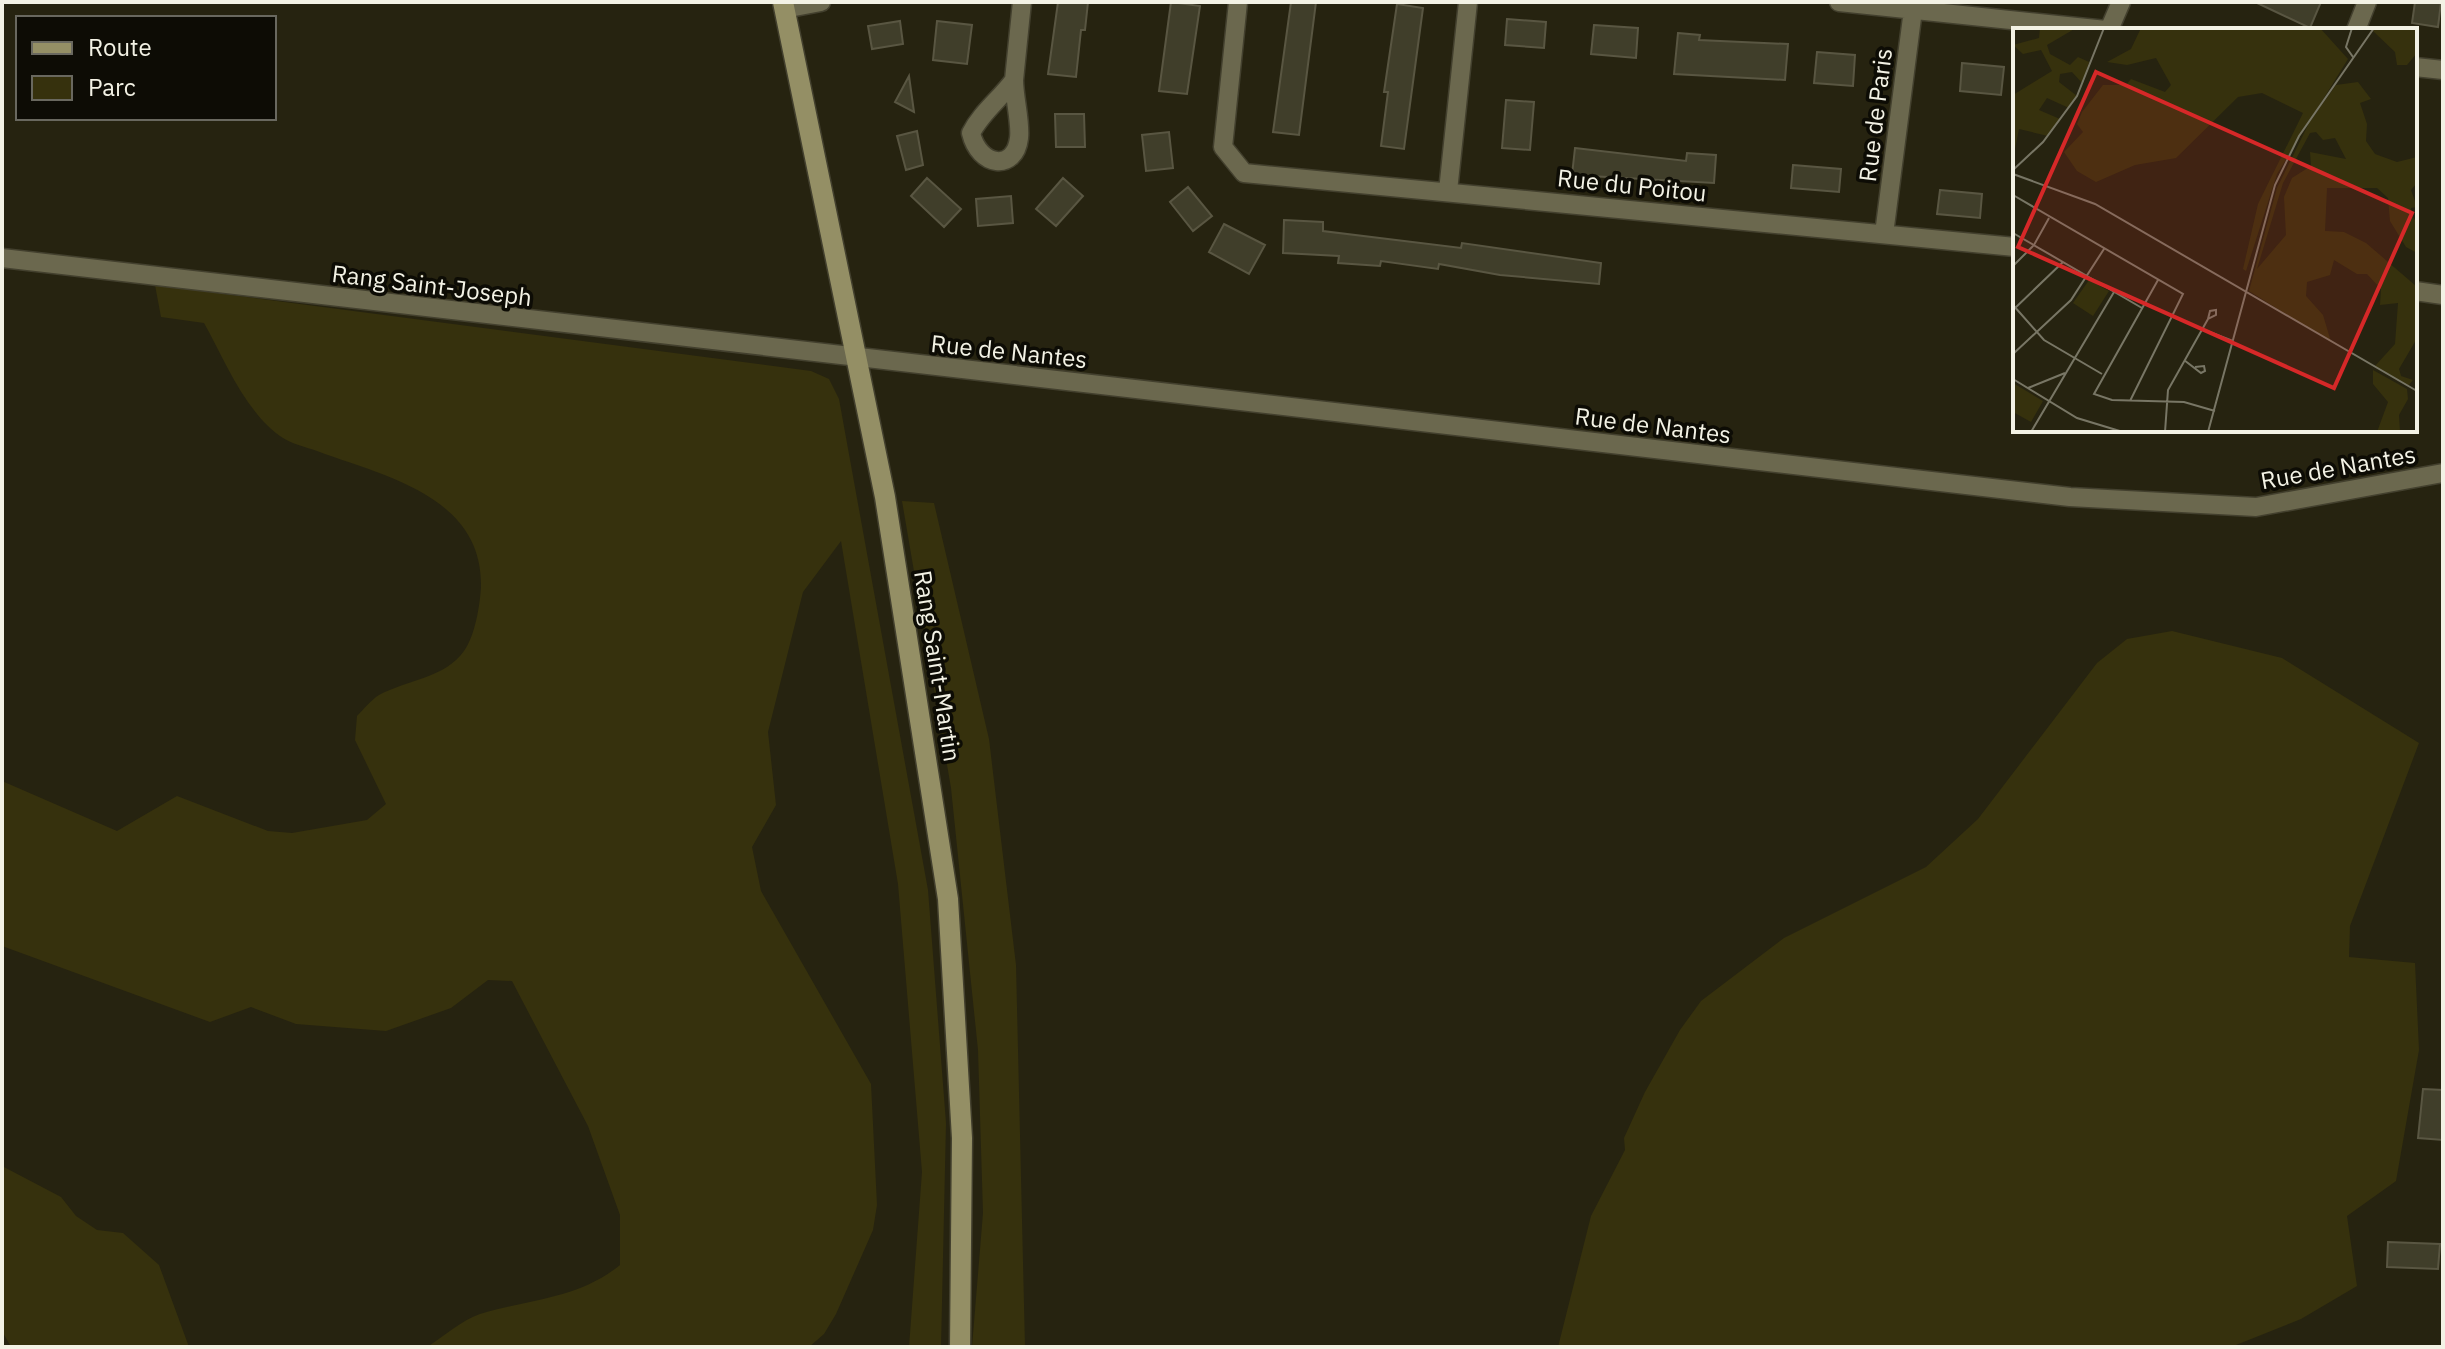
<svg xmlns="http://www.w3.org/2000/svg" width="2445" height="1349" font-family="'IBM Plex Sans',sans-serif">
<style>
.green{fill:#36310d}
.building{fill:#403e2a;stroke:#595642;stroke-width:2}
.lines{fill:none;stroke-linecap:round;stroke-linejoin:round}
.street-casing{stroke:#43402e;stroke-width:21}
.secondary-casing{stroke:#43402e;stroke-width:23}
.street{stroke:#6b684e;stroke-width:18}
.secondary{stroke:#948f65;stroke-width:20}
.labels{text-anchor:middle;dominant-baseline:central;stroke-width:7;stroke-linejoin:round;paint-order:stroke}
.street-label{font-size:24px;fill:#f3f2e5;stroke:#0d0c05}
.inset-road{fill:none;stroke:#787665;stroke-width:2}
.view{fill:#d62828;fill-opacity:0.15;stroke:#d62828;stroke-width:4}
.inset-edge{fill:none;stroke:#f3f2e5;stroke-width:4}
</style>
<rect width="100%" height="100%" fill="#262310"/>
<path class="green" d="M155,285L811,371L829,379L839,399L928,890L946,1123L941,1347H909L922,1172L898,884L841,541L803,592L768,732L776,805L752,847L761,891L871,1084L877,1205L873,1230L836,1314L824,1334L809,1347H427C443,1337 462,1320 480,1314C530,1299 578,1299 620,1265V1215L588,1126L512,981L488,980L451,1008L386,1031L296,1024L251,1007L210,1022L2,946V781L117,831L177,796L268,831L292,833L367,820L386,804L355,740L357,716C364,709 371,700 379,695C407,680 445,678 464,651C475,636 480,605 481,587C483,496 384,476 317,451C306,447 292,444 283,438C245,413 225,360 204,323L161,317Z
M902,501L934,503L989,739L1016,965L1025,1347H972L983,1213L978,1050L951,788Z
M2172,631L2282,658L2419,743L2350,926L2349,957L2415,963L2419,1050L2396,1181L2347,1216L2357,1286L2301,1319L2231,1347H1558L1591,1216L1625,1150L1624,1138L1645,1092L1680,1030L1701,1001L1784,938L1926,867L1978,819L2097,663L2127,639Z
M2,1166L61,1197L76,1216L97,1230L123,1233L159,1265L189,1347H11L2,1331Z"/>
<path class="building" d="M1058,2H1088L1085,30H1081L1076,77L1048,74Z
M1171,2L1200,6L1187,94L1159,91Z
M1291,2H1316L1299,135L1273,132Z
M2255,2H2321L2310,28Z
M2415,2H2441L2438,27L2412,23Z
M1397,4L1423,8L1404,149L1381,146L1388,92H1384Z
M1507,19L1546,22L1544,48L1505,45Z
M900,21L903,44L872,49L868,26Z
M937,21L972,25L967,64L933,60Z
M1594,25L1638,28L1636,58L1591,54Z
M1678,33L1700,35L1699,40L1788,44L1785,80L1674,74Z
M1817,52L1855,55L1853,86L1814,83Z
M1962,63L2004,67L2001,95L1960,91Z
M909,76L914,112L895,102Z
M1506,100L1534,102L1530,150L1502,148Z
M1055,114H1084L1085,147H1056Z
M917,131L923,165L906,170L897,136Z
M1169,132L1173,168L1146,171L1142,135Z
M1575,148L1686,161L1687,153L1716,155L1714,183L1572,175Z
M1793,165L1841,169L1839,192L1791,188Z
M927,178L961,209L944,227L911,196Z
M1063,178L1083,196L1056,226L1036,209Z
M1188,187L1212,216L1193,231L1170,202Z
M1940,190L1982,194L1980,218L1937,214Z
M1011,196L1013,223L978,226L976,199Z
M1284,220L1323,222V231L1461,248L1462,243L1601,263L1599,284L1500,275L1439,264L1438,269L1381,261L1380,266L1338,263L1339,256L1283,253Z
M1224,224L1265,245L1249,274L1209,252Z
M2423,1089L2443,1090V1140L2418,1138Z
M2388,1242L2440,1244L2438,1269L2387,1267Z"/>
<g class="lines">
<g class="street-casing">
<path id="street" d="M1238,2L1223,147L1244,173L2015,247
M1839,2L2106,30
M784,9L821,2
M2109,30L2121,2
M2356,30L2367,2
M2415,67L2443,70
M1014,80C1014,97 1021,123 1019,138C1015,172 979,167 971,133C981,113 1000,99 1014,80Z
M1014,80L1022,2
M1448,191L1468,2
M1884,234L1914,2
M2,258L2070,497L2256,507L2443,473
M2415,291L2443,295"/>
</g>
<g class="secondary-casing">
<path id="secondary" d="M783,2L885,497L948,899L962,1138L960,1347"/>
</g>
<use href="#street" class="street"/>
<use href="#secondary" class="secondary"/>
</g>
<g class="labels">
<g class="street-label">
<text transform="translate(1875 115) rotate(-83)">Rue de Paris</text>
<text transform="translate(1632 185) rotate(6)">Rue du Poitou</text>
<text transform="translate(432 285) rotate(7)">Rang Saint-Joseph</text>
<text transform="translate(1009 351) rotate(6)">Rue de Nantes</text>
<text transform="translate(1653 425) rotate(7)">Rue de Nantes</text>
<text transform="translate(2338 467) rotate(-10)">Rue de Nantes</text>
<text transform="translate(938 666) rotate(81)">Rang Saint-Martin</text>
</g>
</g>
<g transform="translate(2013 28)">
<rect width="404" height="404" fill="#262310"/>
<path d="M27,0H63L34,17L37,26L57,37L65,29L76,34L70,56L59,44L47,46L46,54L64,68L56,80L34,70L26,82L47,91L35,108L6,101L0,131V67L39,43L28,22L10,26L0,17L26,10ZM128,0H307L335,31L264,146L233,243L230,241L245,176L290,85L249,65L225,69L163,130L122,137L83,154L64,143L51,124L70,104L64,96L69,84L90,57H113L118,51L152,64L158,57L143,30L114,37L94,34L118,21ZM363,0H404V25L394,37H384L382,24L360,3ZM345,54L358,71L347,75L354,96L353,113L362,126L384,134L404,129V155L398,162L404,179L398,180V187L404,194V225L393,219L377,193L375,170L364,160H314L312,203L331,204L353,215L403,258V312L386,341L388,348L400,352L395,358L362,338L382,316L385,275L367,277L368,261L354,246H344L321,232L317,247L294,254L293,268L310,287L318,314L236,263L264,160L296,95L323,57ZM303,104L310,112L322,110L333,131L297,124L298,138L279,150L271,169L273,207L244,241L270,155L297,105ZM76,252L96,263L80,288L60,275ZM360,342L394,361L395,371L386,387L387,404H364L375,374L360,356ZM0,355L30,373L18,394L0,384Z" fill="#36310d" fill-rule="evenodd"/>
<path class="inset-road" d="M339,0L333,19L340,29M0,142L30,114L64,68L91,0M0,146L82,176L404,363M0,167L170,266L117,373M0,205L129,280M0,238L21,217L36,190M145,252L81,366L99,372L171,374L202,383M0,277L31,312L89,346M0,282L50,234M203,282V287L195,291L197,283ZM189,301L220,313M0,326L58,272L91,221M171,332L188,345L192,343L191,338L182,339M0,351L64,390L110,404M15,360L52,345M18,404L101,264M152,404L155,362L195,291M195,404L262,157L286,108L361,0"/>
<path class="view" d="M83,44L399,185L321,360L5,219Z"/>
<rect width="404" height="404" class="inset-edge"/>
</g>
<rect width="2445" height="1349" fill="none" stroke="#f3f2e5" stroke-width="8"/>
<rect x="16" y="16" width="260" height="104" fill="#0d0c05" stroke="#69685f" stroke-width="2"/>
<rect x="32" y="42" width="40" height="12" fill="#948f65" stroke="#69685f" stroke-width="2"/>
<text x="88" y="56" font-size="24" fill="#f3f2e5">Route</text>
<rect x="32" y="76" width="40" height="24" fill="#36310d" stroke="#69685f" stroke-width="2"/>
<text x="88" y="96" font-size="24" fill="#f3f2e5">Parc</text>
</svg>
